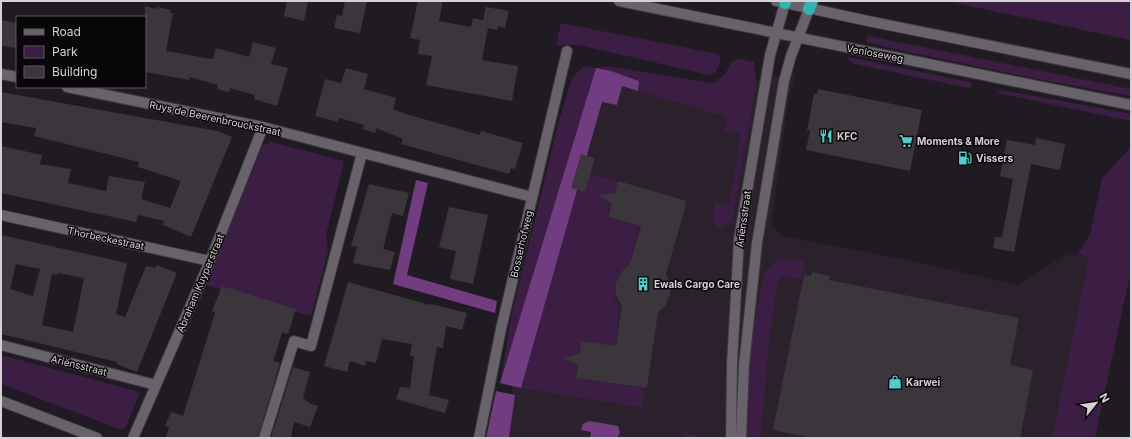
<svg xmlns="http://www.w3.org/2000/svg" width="1132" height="439" font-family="Inter,sans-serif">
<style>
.built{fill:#2a212d}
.green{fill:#3c1d44}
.forest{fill:#723c81}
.building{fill:#3b353c;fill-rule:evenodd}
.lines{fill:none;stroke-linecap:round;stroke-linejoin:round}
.street-casing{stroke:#3a373b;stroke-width:12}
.secondary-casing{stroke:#3a373b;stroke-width:12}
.highway-casing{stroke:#3a373b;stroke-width:14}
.street{stroke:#68626a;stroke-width:10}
.secondary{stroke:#68626a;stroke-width:10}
.highway{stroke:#37b2b0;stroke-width:12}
.labels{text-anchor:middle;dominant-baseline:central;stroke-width:3;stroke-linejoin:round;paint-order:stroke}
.street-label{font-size:10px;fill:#d4d1d5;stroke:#090709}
.poi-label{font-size:10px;font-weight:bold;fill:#d4d1d5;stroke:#090709;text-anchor:start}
</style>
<rect width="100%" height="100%" fill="#201b22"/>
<path class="built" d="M796,73L789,96L771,226L786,237L898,258L1017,285L1066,255L1090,256L1055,438H505L514,375L586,74L707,90Z"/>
<path class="green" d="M946,1H1131V40Z
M561,23L718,54L721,60L716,72L709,75L579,45H556Z
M868,36L1131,89V96L1048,81L908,52L866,42Z
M848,57L971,82L972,84L971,87L968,88L854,64L847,59Z
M740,59L754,62L756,84L732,221L720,229C709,221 713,215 715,203L729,206L741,134L723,131L727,117L638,91L639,81L611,71L500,383L512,313L558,125L572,78L584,66L596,68L606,66L713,83C724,78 727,71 732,61Z
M1002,90L1131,114V121L997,93Z
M271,142L344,161L326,235L328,251L311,316L206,285L263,145Z
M1131,147V270L1095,438H1052L1089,257L1078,254L1090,234L1102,178Z
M582,172L618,181L607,217L640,226L630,265L620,275L614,297L619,307L616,346L581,341L575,378L644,388L643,408L521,388Z
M786,258L805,262L802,280L782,276L777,284L767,361L761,438H745L752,335L764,275L773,263Z
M1,355L140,392L126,427L124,429H119L1,384Z
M685,433L709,438H680Z"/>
<path class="forest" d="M596,68L611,71L639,81L638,91L622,86L617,105L602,102L521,388L500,383Z
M416,180L428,183L407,275L497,301L495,313L393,284Z
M496,391L515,395L509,438H486Z
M589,421L618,426L620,433L617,438H590L591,432L581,430L583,424Z"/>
<path class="building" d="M287,1H308L304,21L284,16Z
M345,1H367L360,33L334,28L337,15L342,16Z
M418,1H443L439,21L471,27L473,18L483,20L486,7L509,11L505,28L498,26L497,30L488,28L482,60L518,66L512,101L426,85L432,56L418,54L420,40L410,38Z
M145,6L156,9L157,7L171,10L170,13H173L166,51L211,59H213L216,48L249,57L253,42L276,48L271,64L288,68L277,106L254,99L255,95L230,88L229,92L217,89L218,85L190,77L189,80L145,72Z
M1,20L17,23V48L1,46Z
M346,68L368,74L364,89L396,98L393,109L406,114L480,135L481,131L523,143L515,169L511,168L509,174L401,144L403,139L376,128L375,133L363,129L364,125L339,118L338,122L315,116L325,79L341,83Z
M818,89L922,110L910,171L806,150L810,130H807L814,94H817Z
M1,92L217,131L232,137L191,237L163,225L164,221L138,215L136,222L1,193V146L42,155L40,164L71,169L68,183L106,191L109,176L145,182L141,199L170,208L181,181L138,167L139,162L34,136L36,128L1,122Z
M1036,138L1065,144L1060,170L1031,164L1014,252L993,248L995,237H1002L1013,179L1000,176L1007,140L1035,145Z
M581,154L595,158L585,192L571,188Z
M618,181L687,201L666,274L670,285V295L665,306L658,312L647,388L576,378L578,365L564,358L580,353L581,341L616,346L622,306L615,293L616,283L623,270L630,264L641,226L608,217L612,204L598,195L615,193Z
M369,184L409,193L403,216L392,213L383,249L395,252L390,270L353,263L357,247L351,246Z
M449,207L488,215L473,284L450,279L456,251L439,247Z
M1,235L127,263L116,314L125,317L146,266L156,268L157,265L177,273L137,372L116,364L117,362L1,334ZM16,264L40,269L33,296L10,289ZM58,273L84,278L73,332L42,325L52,274L57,275Z
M812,272L830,276L829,280L1019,318L1010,365L1033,370L1020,438H812L773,430L804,275L811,276Z
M348,282L430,305L431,304L467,313L462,330L446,326L443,348L437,347L429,395L449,400L445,413L396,399L400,387L410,388L414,356H410L412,344L382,339L376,363L366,361L365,366L350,361L347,372L324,366Z
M222,286L296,309L288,334L282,332L275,356L273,361L280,363L258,438H166L169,427L165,426L171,412L183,416L213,319L215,312L212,311Z
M293,367L310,372L303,398L311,404L318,406L310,427L294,422L291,438H271Z"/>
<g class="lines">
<g class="street-casing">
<path id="street" d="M1,74L17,77
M67,87L263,127L532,197
M1,215L210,261
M1,345L156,385
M1,401L97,438
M133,438L210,261L263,127
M264,438L294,341L311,346L362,153
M479,438L501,329L567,51"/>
</g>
<g class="secondary-casing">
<path id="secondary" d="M619,1L1131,105
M776,1L868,21L1131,74
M731,438L732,364L739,239L770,55L785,3
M741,438L744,365L757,243L784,81L791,56L809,9"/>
</g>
<g class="highway-casing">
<path id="highway" d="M785,3V1
M809,9L812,1"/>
</g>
<use href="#street" class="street"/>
<use href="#secondary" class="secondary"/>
<use href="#highway" class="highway"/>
</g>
<defs>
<g id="restaurant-bare" transform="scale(1.08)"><path d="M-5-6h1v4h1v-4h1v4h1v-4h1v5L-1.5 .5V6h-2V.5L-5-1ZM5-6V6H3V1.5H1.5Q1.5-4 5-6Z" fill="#53cdcb" stroke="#090709" stroke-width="2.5" paint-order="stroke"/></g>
<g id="supermarket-bare" transform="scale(1.08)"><path d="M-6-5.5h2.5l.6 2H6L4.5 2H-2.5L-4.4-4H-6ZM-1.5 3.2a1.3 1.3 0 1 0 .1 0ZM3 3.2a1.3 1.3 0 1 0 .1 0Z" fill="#53cdcb" stroke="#090709" stroke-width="2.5" paint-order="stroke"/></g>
<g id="fuel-bare" transform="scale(1.08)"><path d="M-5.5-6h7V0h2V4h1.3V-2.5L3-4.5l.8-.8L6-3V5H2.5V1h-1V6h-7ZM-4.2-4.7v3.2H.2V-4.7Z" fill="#53cdcb" stroke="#090709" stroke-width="2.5" paint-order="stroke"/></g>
<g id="building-bare" transform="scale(1.08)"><path d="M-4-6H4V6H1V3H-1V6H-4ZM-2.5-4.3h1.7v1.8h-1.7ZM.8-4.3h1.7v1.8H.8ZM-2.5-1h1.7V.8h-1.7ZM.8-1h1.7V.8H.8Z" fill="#53cdcb" stroke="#090709" stroke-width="2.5" paint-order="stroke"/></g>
<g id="shop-bare" transform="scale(1.08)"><path d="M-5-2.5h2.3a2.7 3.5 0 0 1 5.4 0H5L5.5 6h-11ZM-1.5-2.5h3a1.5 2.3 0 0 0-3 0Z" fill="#53cdcb" stroke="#090709" stroke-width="2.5" paint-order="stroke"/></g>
</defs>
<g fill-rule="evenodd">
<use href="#restaurant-bare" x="826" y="136"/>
<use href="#supermarket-bare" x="906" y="141"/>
<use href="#fuel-bare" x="965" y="158"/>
<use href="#building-bare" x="643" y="284"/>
<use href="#shop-bare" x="895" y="382"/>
</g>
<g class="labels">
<g class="street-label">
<text transform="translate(875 53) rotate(11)">Venloseweg</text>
<text transform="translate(215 118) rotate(12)">Ruys de Beerenbrouckstraat</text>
<text transform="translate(743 219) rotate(-82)">Ariënsstraat</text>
<text transform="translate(106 238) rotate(12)">Thorbeckestraat</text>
<text transform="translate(521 244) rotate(-77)">Bosserhofweg</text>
<text transform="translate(200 283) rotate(-67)">Abraham Kuyperstraat</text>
<text transform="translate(79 365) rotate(14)">Ariënsstraat</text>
</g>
<g class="poi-label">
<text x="837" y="136">KFC</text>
<text x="917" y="141">Moments &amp; More</text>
<text x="976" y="158">Vissers</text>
<text x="654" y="284">Ewals Cargo Care</text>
<text x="906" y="382">Karwei</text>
</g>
</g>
<rect width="1132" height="439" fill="none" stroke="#d4d1d5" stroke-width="4"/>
<rect x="16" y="16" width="130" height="72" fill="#090709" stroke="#5a585b"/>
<rect x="24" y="29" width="20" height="6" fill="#68626a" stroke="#5a585b"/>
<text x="52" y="36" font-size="12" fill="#d4d1d5">Road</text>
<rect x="24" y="46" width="20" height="12" fill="#3c1d44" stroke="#5a585b"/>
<text x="52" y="56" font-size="12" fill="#d4d1d5">Park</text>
<rect x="24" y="66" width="20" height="12" fill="#3b353c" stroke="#5a585b"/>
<text x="52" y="76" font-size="12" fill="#d4d1d5">Building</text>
<g transform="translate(1096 403) rotate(60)" stroke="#090709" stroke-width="3" paint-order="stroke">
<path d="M0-3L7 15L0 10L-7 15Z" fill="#d4d1d5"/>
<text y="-6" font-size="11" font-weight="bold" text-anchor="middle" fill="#d4d1d5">N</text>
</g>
</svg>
